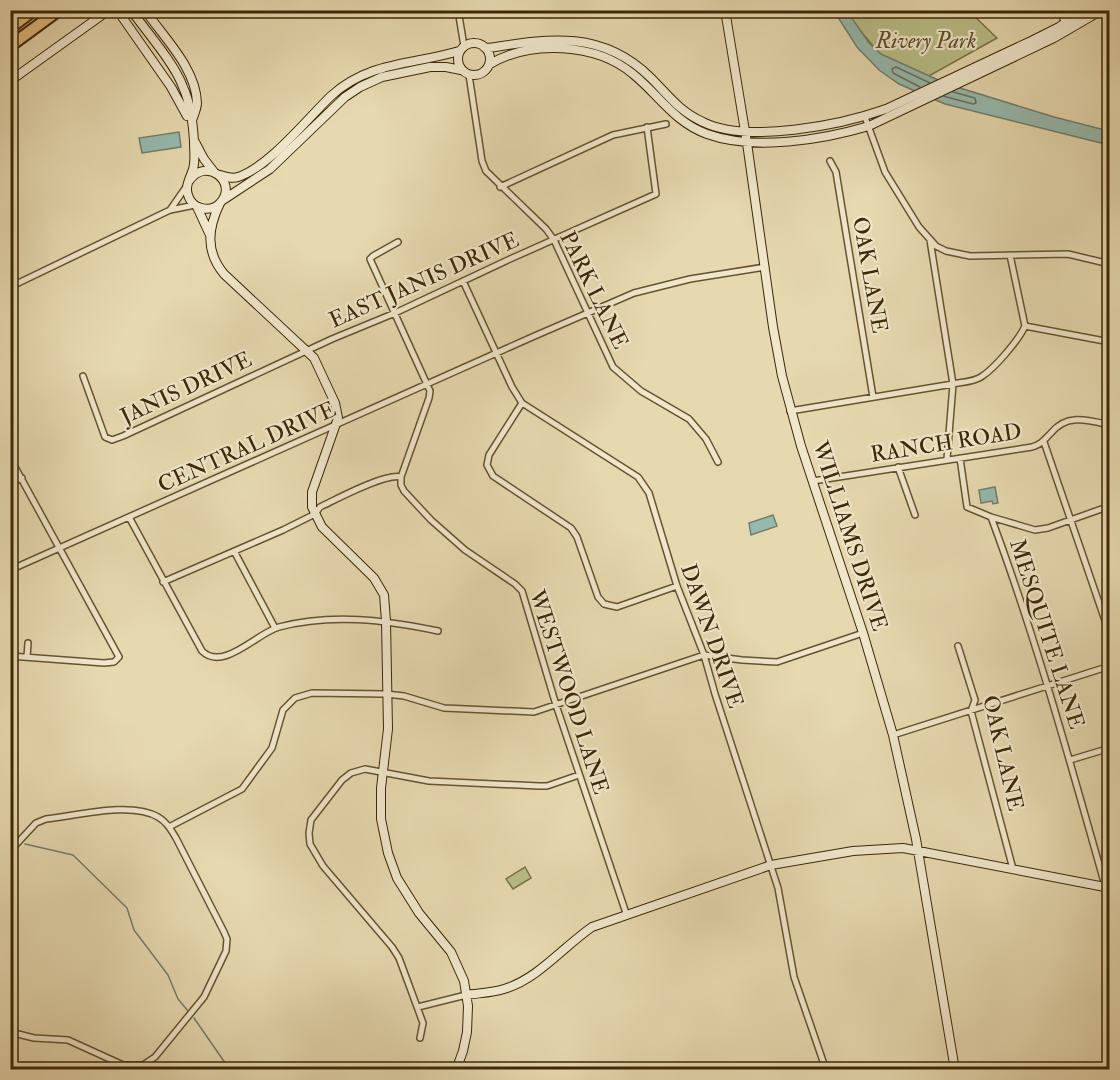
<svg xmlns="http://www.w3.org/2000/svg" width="1120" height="1080" font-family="'IM FELL Double Pica',serif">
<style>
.green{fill:#b9be88;stroke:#7b7247;stroke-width:1.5}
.water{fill:#96b9ae;stroke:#727f6b;stroke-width:1.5}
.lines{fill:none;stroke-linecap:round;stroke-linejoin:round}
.shore{stroke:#6a705a;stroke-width:1.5}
.stream{stroke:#727f6b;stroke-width:1.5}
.street-casing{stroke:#675330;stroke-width:8}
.secondary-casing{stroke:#3d2706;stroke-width:10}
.highway-casing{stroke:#3d2706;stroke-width:14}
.street{stroke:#efe6cb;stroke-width:5}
.secondary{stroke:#efe6cb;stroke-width:8}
.highway{stroke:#e3bc78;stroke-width:10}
.labels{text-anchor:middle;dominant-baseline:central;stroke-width:4.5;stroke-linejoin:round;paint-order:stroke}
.park-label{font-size:22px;font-style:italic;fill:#5c4d26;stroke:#efe6cb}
.street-label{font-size:22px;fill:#3d2706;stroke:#efe6cb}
</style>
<rect width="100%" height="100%" fill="#e6d8af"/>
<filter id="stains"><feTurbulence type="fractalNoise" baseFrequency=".00333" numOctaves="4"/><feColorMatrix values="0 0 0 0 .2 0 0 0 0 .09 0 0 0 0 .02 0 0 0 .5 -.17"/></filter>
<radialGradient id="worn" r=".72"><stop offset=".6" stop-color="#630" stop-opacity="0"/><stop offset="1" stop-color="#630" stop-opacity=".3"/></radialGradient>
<path class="green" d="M849,11H969L997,38L929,76L885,60L853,22Z
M525,867L531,878L513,889L506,879Z"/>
<path class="water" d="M834,11H847L869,43L881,54L947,84L1054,117L1109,131V145L945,104L899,84L879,70L857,47Z
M179,132L181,147L142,153L139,138Z
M995,487L998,503L993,504L992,501L981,503L979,490Z
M773,515L777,526L751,535L749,523Z"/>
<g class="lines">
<path class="shore" d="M920,87L893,73L892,69L896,67L930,83
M943,96L973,104L976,103L975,98L953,92"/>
<path class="stream" d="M10,836L17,839
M25,844L73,855L127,908L134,930L168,975L178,999L188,1011
M194,1018L230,1070"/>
<g class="street-casing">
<path id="street" d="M458,10L464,46
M1062,10L1064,25
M1070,10L1078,16
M469,75L482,161L486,171L546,229L554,240L613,367L641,391L689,419L706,439L718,462
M865,117L885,172L919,227L936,246L946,251L970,256L1068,254L1110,264
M830,161L836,172L873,397
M500,187L613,135L666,124
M170,210L186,187
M930,240L953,384L947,459
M398,242L373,256L370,259L430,391L429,398L401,477V485L404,491L431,520L465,550L515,584L522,591L556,705L626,913
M1010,255L1025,326
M463,281L512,387L522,403L638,477L649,493L677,586L704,655L715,694L778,888L794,977L826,1070
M10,287L170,210L195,205
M1025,326L1110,342
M83,376L105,437L112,440L123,436L332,339L395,313L510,259L656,194L647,127
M522,403L489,455L487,465L493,476L571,528L577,537L598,597L604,604L617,607L677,586
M790,411L953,384C962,382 973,382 981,377C994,369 1019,340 1025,326
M1044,442L1110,635
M10,458L119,657L114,662L104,663L10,656
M960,458L967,507L991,517C1038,643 1073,773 1110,903
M898,467L915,515
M813,481L1032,447C1042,444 1044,440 1051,433C1067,413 1088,420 1110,425
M10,483L22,478
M129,517L202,651C223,672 257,633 279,627C332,613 385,620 438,631
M991,517L1035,530L1048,528L1110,506
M234,551L275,628
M10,570L530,338L634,293L690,279L765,267
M163,582L283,530L315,514L320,507C337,499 385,473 401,477
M958,646L975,700L971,711L1013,869
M27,657L28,643
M893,735L1110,666
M1070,760L1110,748
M169,827L242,789L272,748L283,710L295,698L312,693L386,694L404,696L444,708L534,712L704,655L742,660L777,662L863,633
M10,851L36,823L46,819C76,816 131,801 158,817C167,822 171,830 176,838L224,932L227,939L226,951L204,997L155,1057L143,1065H123L68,1040L34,1038L10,1032
M418,1007L466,995
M420,1038L423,1023L399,958L392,947L323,866L310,844L309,833L311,820L342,780L351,773L365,769L429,781L539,786H547L579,775
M336,1070L346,1067L354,1070"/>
</g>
<g class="secondary-casing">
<path id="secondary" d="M115,10L120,14L171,87L187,116
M131,10C146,31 175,64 183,87C190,102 193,124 194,141C194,148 195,157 194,164C193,175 184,184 188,195C192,209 211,214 221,202C238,182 206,156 189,181
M145,10C164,38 196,68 197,103C197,109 193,116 192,121
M725,10L747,143L773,327L782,376L801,446L863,633L893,735L916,839L955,1070
M458 59a16 16 0 1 1 32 0a16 16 0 1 1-32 0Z
M484,47L489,48C550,38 603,30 651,78C669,96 679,111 703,122C747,144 841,125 886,109L1031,41L1059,27L1086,10
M490,64C531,40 596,43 633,74C658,94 674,122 707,134C754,151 822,140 869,126L1054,38L1102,10
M10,81L109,10
M194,140L204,159L214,172
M220,175C226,177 232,179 238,177C269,167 307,119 331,96C369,61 413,65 459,51
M223,200L270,169L345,97L360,87L382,77L430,67H446L461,70
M220,203C208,228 205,251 224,274L314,358L335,403L338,418L312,492V507L322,527L374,578L384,595L386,621L388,729L381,788V819L388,853L397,878L419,913L451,952L464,981L468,1006L467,1032L463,1051L456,1070
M197,207L210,235
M466,995C478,993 492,993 504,989C538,979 563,947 592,927L771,865L853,851L903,848L1110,888"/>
</g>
<g class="highway-casing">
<path id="highway" d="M10,28L34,10
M10,46L59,10"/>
</g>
<use href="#street" class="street"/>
<use href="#secondary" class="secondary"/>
<use href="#highway" class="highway"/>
</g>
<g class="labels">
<g class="park-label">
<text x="926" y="41">Rivery Park</text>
</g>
<g class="street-label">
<text transform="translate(870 275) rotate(80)">OAK LANE</text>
<text transform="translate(424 280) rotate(-24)">EAST JANIS DRIVE</text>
<text transform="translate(594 290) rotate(64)">PARK LANE</text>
<text transform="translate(186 388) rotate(-25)">JANIS DRIVE</text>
<text transform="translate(946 443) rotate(-9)">RANCH ROAD</text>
<text transform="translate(247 447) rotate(-24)">CENTRAL DRIVE</text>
<text transform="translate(850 536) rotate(72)">WILLIAMS DRIVE</text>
<text transform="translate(1047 634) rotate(72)">MESQUITE LANE</text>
<text transform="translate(712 636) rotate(71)">DAWN DRIVE</text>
<text transform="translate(569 692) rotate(72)">WESTWOOD LANE</text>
<text transform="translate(1003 753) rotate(77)">OAK LANE</text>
</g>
</g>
<rect width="1120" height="1080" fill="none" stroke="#e6d8af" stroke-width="36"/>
<rect x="12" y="12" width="1096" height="1056" fill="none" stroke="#3d2706" stroke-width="3"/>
<rect x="18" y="18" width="1084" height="1044" fill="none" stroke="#3d2706" stroke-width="1.5"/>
<rect width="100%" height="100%" filter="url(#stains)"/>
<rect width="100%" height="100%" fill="url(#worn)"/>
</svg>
